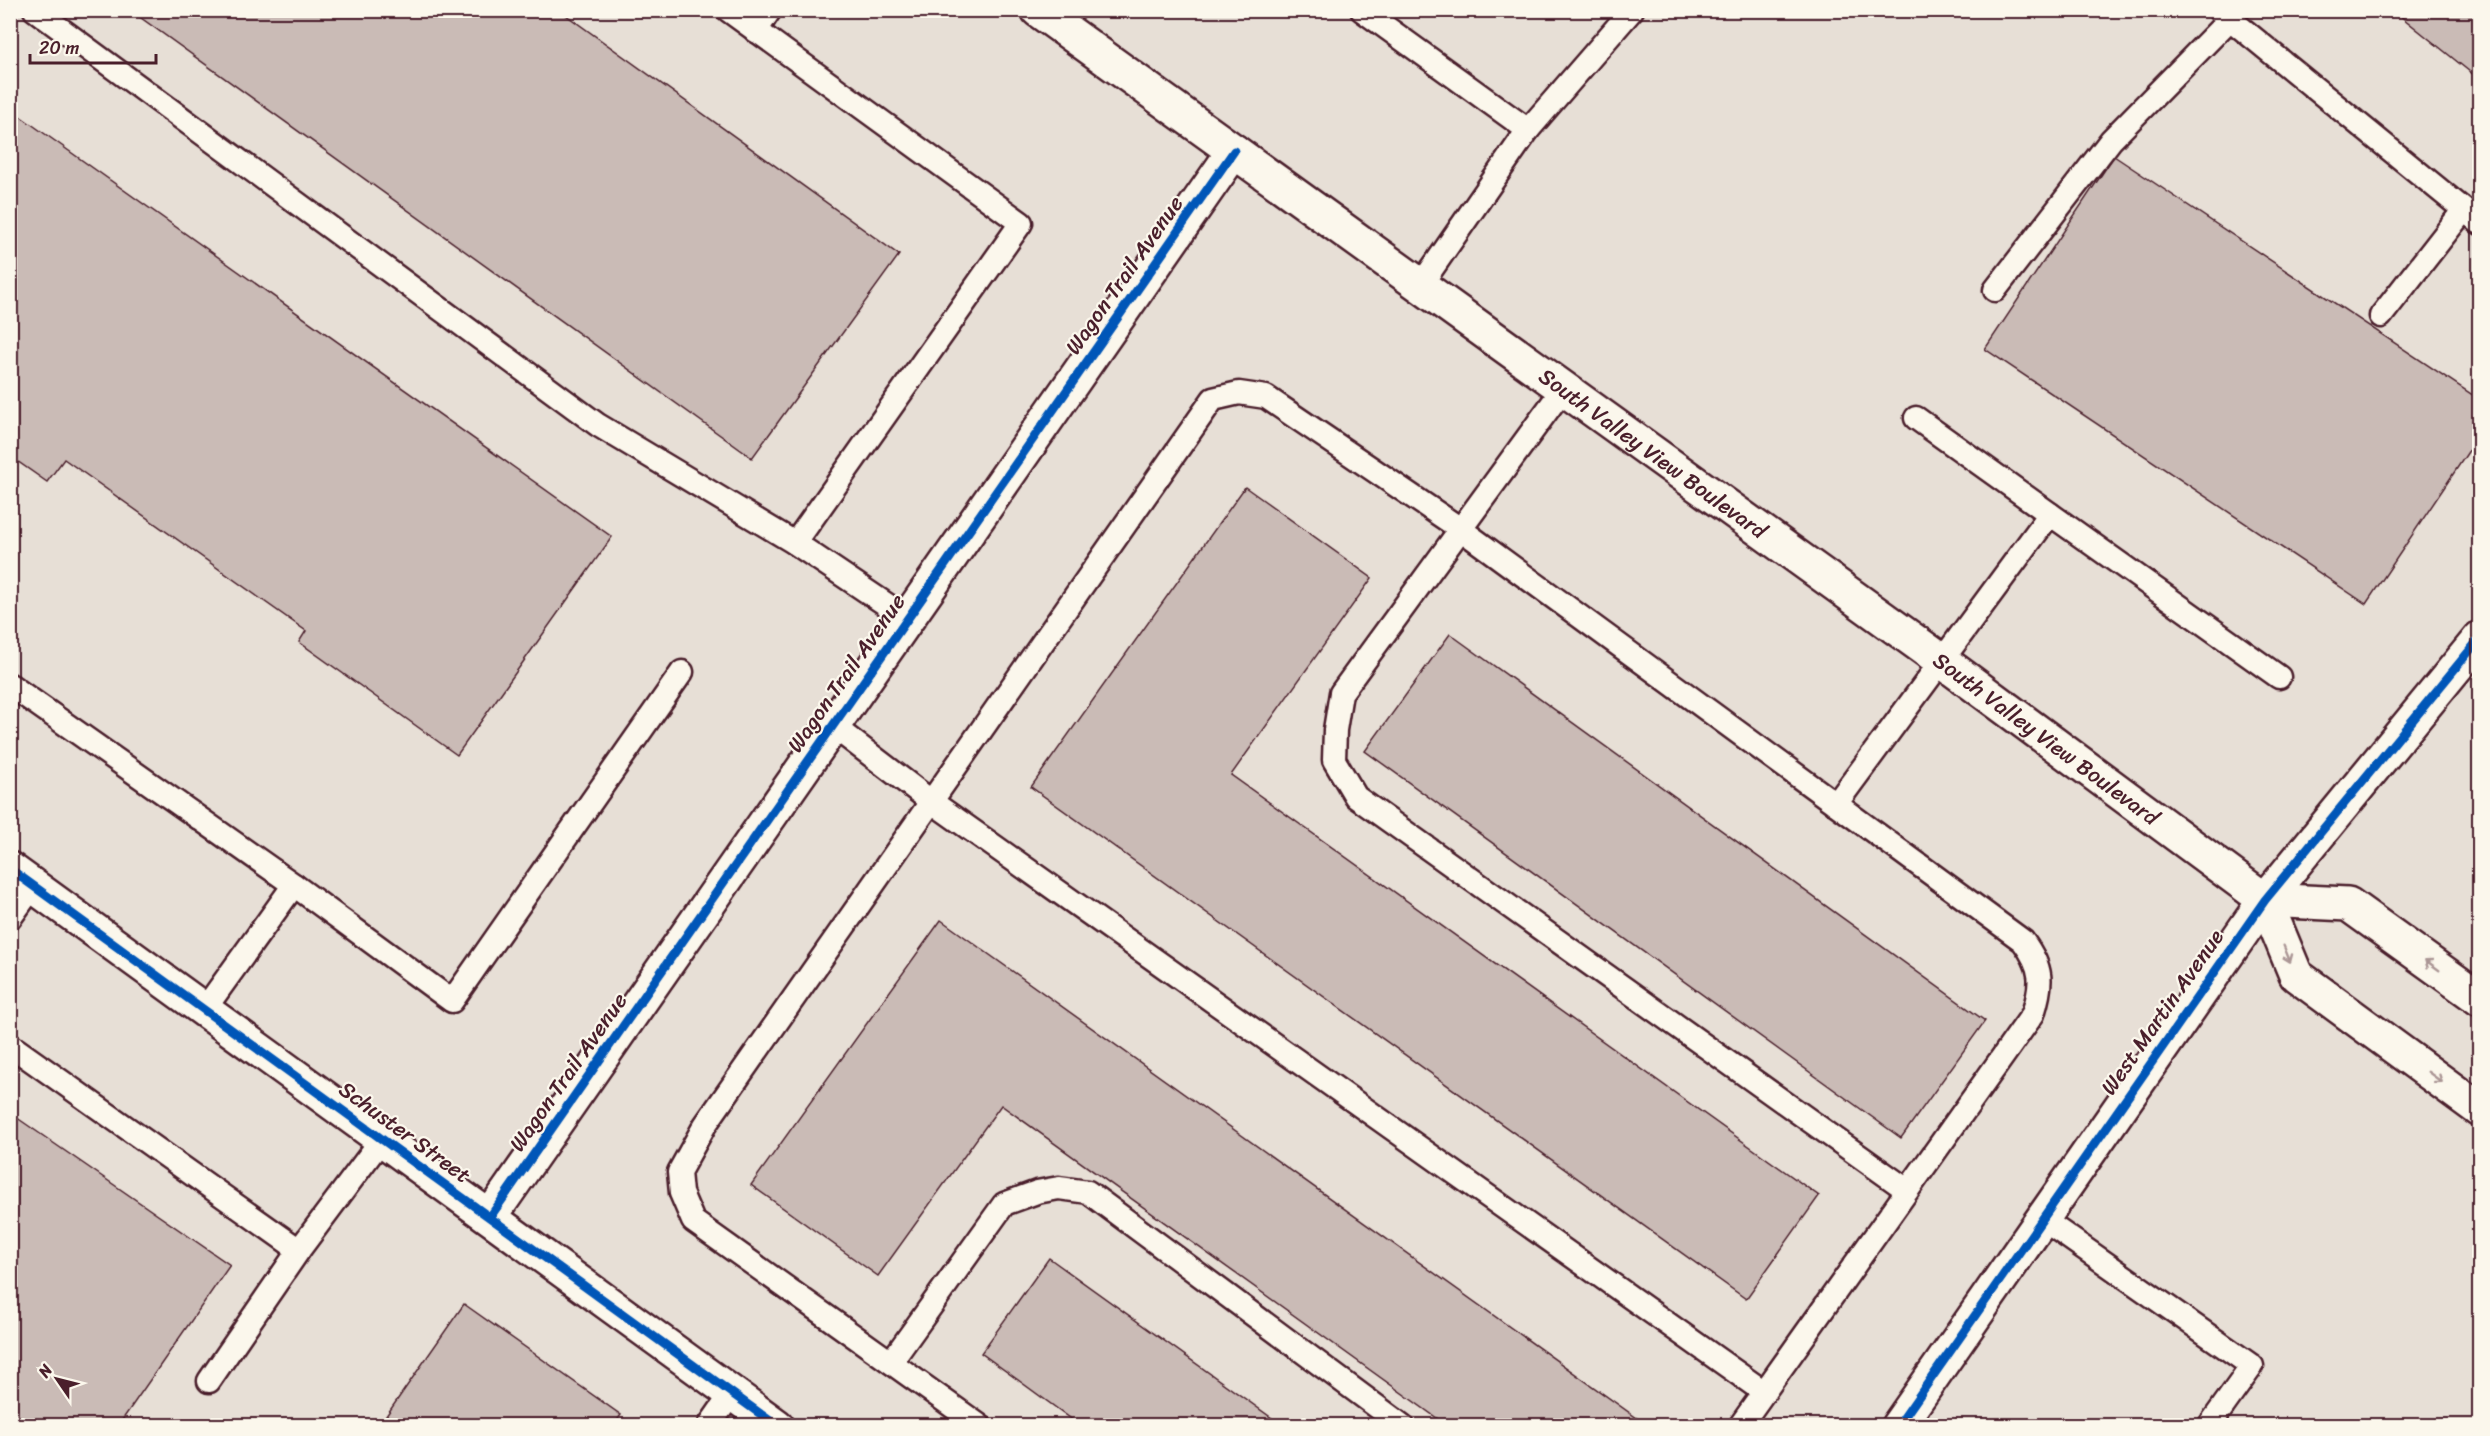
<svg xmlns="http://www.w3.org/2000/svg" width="2490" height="1436" font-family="Sriracha,sans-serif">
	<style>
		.built { fill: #e7dfd6 }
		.building { fill: #cabbb6; stroke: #4a1f2b; stroke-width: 1.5 }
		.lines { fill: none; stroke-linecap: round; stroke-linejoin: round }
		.service-casing { stroke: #4a1f2b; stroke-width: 27 }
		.minor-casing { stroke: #4a1f2b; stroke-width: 38 }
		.secondary-casing { stroke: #4a1f2b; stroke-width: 38 }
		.service { stroke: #fbf7ec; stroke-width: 22 }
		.minor { stroke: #fbf7ec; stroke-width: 33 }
		.secondary { stroke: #fbf7ec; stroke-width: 33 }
		.cycleway-casing { stroke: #fbf7ec; stroke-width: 13 }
		.cycleway { stroke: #0057b8; stroke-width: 9 }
		.oneway { stroke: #ab9695 }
		.labels { text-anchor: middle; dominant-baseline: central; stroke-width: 4.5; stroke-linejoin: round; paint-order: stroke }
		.street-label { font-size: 22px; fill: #4a1f2b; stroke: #fbf7ec }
	</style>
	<rect width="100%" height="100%" fill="#f4eee4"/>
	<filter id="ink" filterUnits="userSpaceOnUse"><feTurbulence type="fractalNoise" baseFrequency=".0167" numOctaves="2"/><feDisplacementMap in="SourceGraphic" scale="12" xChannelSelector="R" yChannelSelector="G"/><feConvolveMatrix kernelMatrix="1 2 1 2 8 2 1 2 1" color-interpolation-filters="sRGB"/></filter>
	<g filter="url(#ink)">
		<!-- built -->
		<rect class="built" x="11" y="11" width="2468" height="1414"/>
		<!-- building -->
		<g class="building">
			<path d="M130 10H559L899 255 752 458Z"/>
			<path d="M2393 10H2480V80Z"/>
			<path d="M10 109 612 537 457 755 299 642 306 631 64 459 47 482 10 456Z"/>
			<path d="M2114 156 2480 400V434L2366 604 1985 349Z"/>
			<path d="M1245 487 1372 578 1231 775 1819 1196 1746 1299 1031 787Z"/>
			<path d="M1450 634 1985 1021 1901 1138 1365 751Z"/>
			<path d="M941 920 1648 1426H1448L1001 1105 878 1276 751 1185Z"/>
			<path d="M10 1113 230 1265 118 1426H10Z"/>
			<path d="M1049 1258 1283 1426H1081L981 1353Z"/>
			<path d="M464 1304 621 1415 613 1426H379Z"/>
		</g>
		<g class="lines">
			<defs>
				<g id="service">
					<path d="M35 10 598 425 795 543 908 619"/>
					<path d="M728 10 1021 223 795 543"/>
					<path d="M1362 10 1528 130"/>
					<path d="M2219 10 2480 223"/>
					<path d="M756 31 770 10"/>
					<path d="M1420 286 1528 130 1632 10"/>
					<path d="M1995 290 2111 140 2230 19"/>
					<path d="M2381 316 2463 211"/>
					<path d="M1563 389 1341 693 1335 730 1334 760 1356 797 1907 1190"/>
					<path d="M2050 514 2279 677"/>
					<path d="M10 685 294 885 452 1001 682 672"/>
					<path d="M833 726 932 802 1764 1392"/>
					<path d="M1836 804 2050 514 1916 418"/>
					<path d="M10 918 33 886"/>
					<path d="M204 1010 294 885"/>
					<path d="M10 1045 299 1250 382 1139"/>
					<path d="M2041 1218 2252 1366 2209 1426"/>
					<path d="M891 1362 1004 1204 1037 1192 1059 1188 1088 1192 1403 1426"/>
					<path d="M209 1381 299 1250"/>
					<path d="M709 1426 732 1393"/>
					<path d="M980 1426 693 1221 681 1193 679 1172 705 1125 1213 399 1239 393 1266 397 1459 528 2023 941C2043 968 2043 983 2033 1014L1740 1426"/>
				</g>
				<g id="minor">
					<path d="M10 869 777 1426"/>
					<path d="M490 1217 1234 151"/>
					<path d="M1898 1426 2265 900 2480 638"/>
				</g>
				<g id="secondary">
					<path id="s1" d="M1038 10 1942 661 2265 900 2296 975 2480 1110"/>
					<path d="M2265 900 2348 904 2480 999"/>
				</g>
			</defs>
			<!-- service casing -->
			<use href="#service" class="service-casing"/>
			<!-- minor casing -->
			<use href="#minor" class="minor-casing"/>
			<!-- secondary casing -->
			<use href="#secondary" class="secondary-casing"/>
			<!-- service -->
			<use href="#service" class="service"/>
			<!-- minor -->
			<use href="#minor" class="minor"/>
			<!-- secondary -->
			<use href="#secondary" class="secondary"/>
			<defs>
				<g id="cycleway">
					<path d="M10 869 777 1426"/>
					<path d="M490 1217 1234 151"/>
					<path d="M1898 1426 2265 900 2480 638"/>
				</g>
			</defs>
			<!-- cycleway casing -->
			<use href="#cycleway" class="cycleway-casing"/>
			<!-- cycleway -->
			<use href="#cycleway" class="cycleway"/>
		</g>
		<!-- one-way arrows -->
		<defs><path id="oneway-shaft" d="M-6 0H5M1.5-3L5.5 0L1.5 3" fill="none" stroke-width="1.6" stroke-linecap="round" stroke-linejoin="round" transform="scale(1.5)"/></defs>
		<g class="oneway">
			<use href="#oneway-shaft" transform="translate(2287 954) rotate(68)"/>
			<use href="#oneway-shaft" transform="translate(2432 965) rotate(-144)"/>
			<use href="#oneway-shaft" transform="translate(2435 1077) rotate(36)"/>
		</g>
	</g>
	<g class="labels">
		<!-- street labels -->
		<g class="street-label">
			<text transform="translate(1124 275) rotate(-55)">Wagon Trail Avenue</text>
			<text stroke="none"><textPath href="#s1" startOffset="758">South Valley View Boulevard</textPath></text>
			<text transform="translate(846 673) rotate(-55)">Wagon Trail Avenue</text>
			<text stroke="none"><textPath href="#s1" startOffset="1244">South Valley View Boulevard</textPath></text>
			<text transform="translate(2162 1012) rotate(-55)">West Martin Avenue</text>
			<text transform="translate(568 1072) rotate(-55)">Wagon Trail Avenue</text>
			<text transform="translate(405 1132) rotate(36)">Schuster Street</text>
		</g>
	</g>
	<!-- margin -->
	<rect width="2490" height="1436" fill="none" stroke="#fbf7ec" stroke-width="36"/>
	<rect x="18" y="18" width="2454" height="1400" fill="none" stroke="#4a1f2b" stroke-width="2" filter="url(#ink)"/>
	<!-- north arrow -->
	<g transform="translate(57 1379) rotate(305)" stroke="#fbf7ec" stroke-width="4.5" paint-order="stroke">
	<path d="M0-4.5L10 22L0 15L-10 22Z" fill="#4a1f2b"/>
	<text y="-9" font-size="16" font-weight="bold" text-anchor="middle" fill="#4a1f2b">N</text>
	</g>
	<!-- scale -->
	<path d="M30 54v9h126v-9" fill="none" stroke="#4a1f2b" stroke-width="3"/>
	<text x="39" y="54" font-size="18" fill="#4a1f2b" stroke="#fbf7ec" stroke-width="4.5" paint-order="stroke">20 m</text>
</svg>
